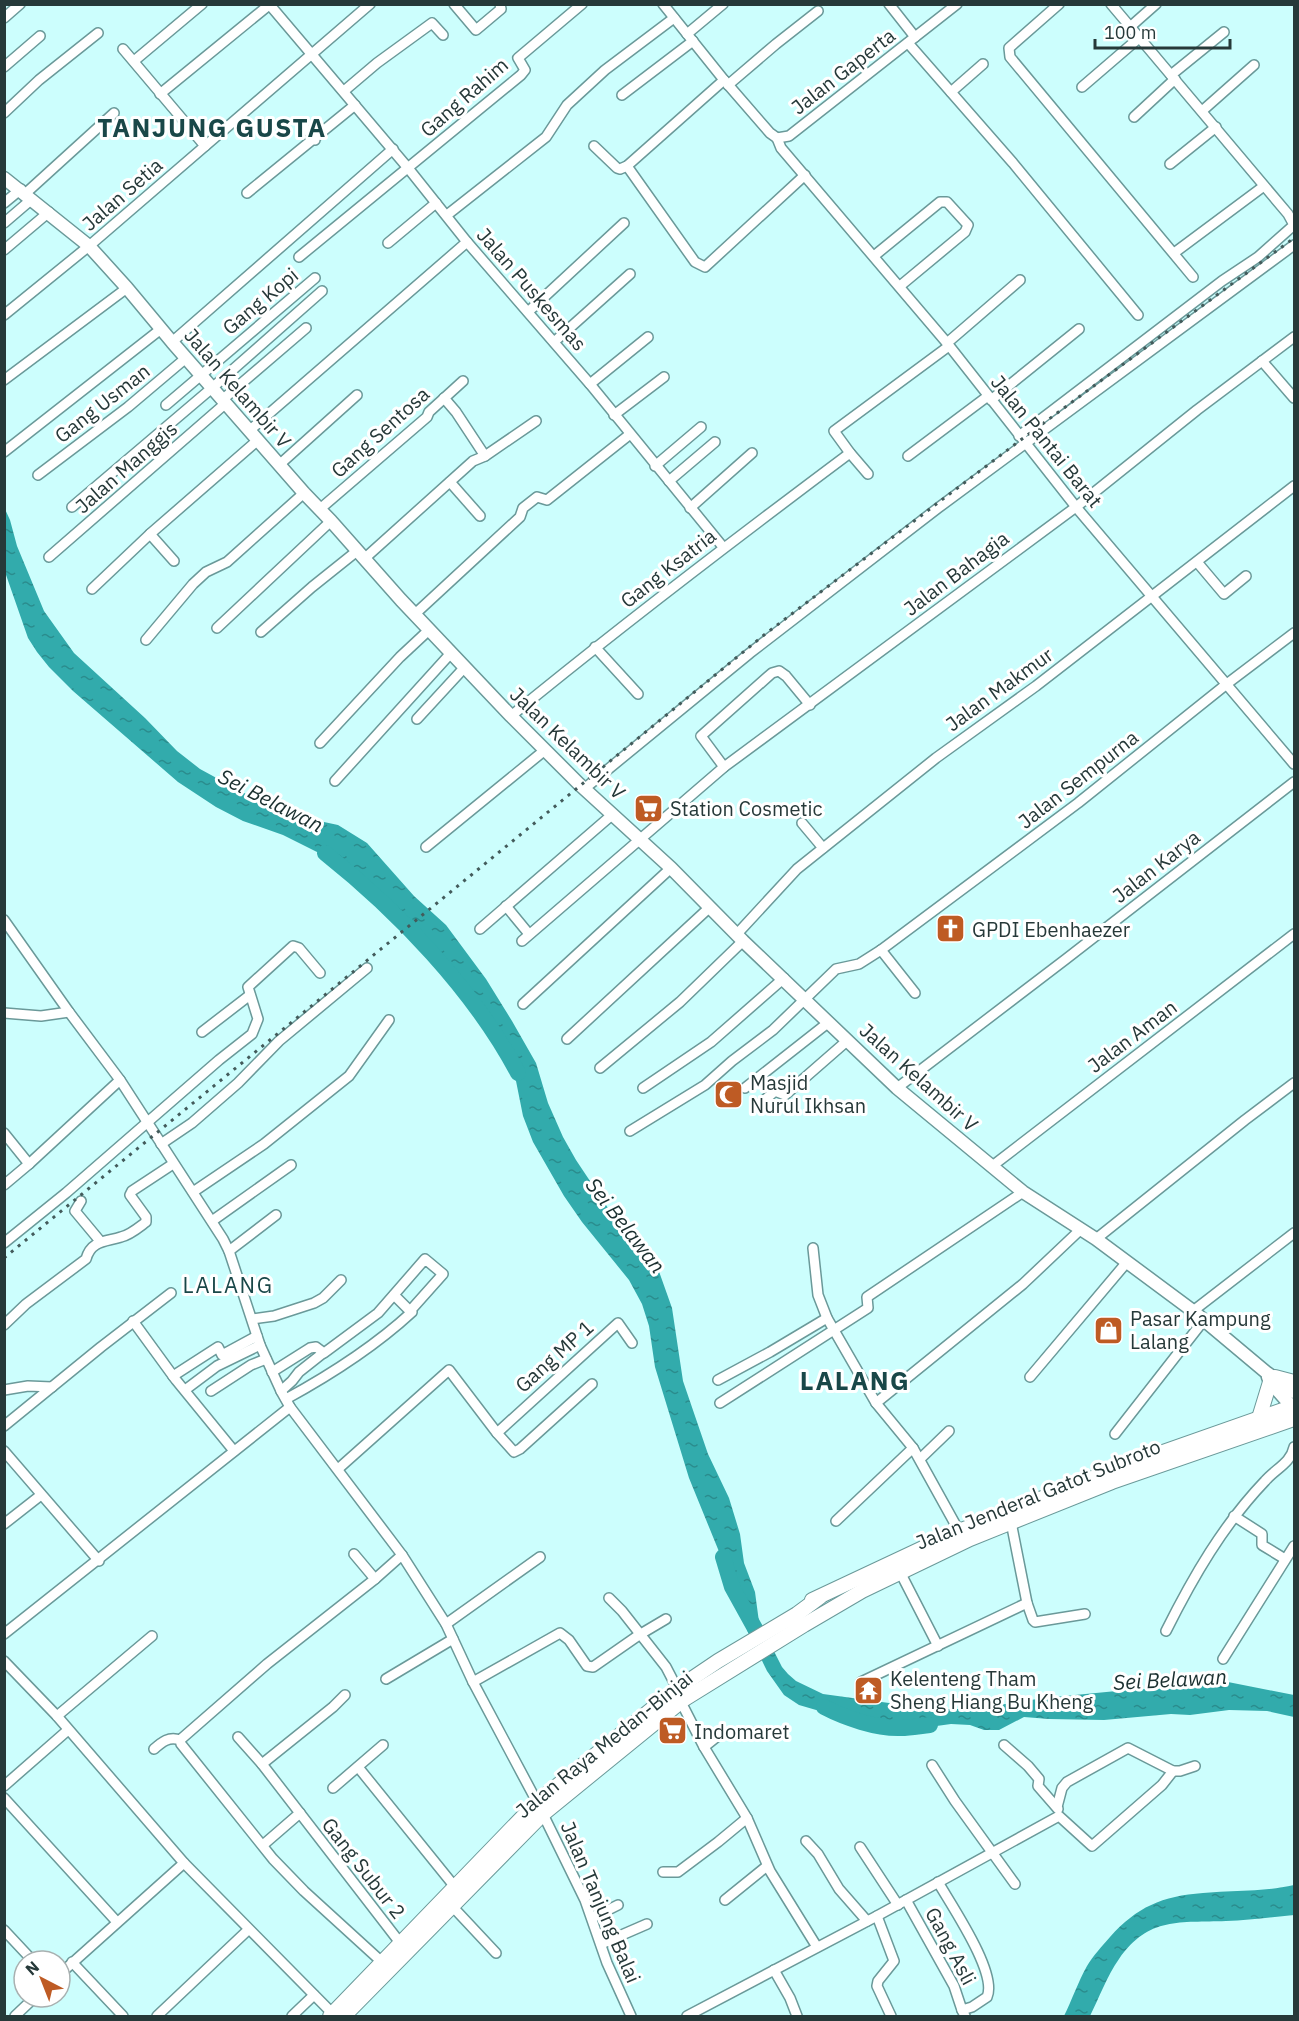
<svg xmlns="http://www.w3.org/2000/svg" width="1299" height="2021" font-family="'IBM Plex Sans',sans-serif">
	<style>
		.water { fill: url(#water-ripples) }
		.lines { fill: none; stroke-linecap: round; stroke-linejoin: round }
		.river { stroke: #32abac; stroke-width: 16 }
		.minor-casing { stroke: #6a9999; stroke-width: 12 }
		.major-casing { stroke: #6a9999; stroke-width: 15 }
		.highway-casing { stroke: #6a9999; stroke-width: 16 }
		.minor { stroke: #fff; stroke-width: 9 }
		.major { stroke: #fff; stroke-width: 12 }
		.highway { stroke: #fff; stroke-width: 14 }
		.rail { stroke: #435b5b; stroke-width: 3; stroke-dasharray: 3 6; stroke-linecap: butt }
		.labels { text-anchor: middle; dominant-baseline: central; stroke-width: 6; stroke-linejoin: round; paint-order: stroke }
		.street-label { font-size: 20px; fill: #263939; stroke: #fff }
		.poi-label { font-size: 20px; fill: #263939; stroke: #fff; text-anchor: start }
		.water-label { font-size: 21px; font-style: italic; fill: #1a2f2f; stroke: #fff }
		.quarter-label { font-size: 22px; letter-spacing: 1.5px; fill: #194748; stroke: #fff }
		.district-label { font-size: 26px; font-weight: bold; letter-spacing: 1.5px; fill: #194748; stroke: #fff }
	</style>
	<defs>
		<pattern id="water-ripples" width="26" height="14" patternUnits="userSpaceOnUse" patternTransform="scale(1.5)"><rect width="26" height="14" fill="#32abac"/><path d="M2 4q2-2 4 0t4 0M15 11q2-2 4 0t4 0" fill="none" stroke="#2a8c8d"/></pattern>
	</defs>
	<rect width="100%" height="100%" fill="#ccfefd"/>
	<!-- water -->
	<g class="water">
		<path d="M4 507 10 520 17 546 44 611 74 653 145 718 177 751 200 769 268 806 296 816 338 825 367 843 414 896 446 925 486 979 512 1021 536 1063 548 1103 563 1137 576 1160 618 1223 647 1250 656 1263 672 1308 683 1381 708 1454 729 1498 740 1534 744 1563 755 1592 759 1622 782 1667 788 1674 796 1681 823 1694 933 1709H973L1044 1698 1127 1690 1189 1687 1228 1682 1294 1695V1717L1267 1711 1229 1710 1190 1715 1171 1714 1104 1720 1049 1719 1024 1717 999 1730H984L970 1725 951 1724 922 1728 823 1712 799 1705 784 1695 767 1671 747 1630V1610L731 1581 689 1478 655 1367 649 1326 642 1304 629 1280 582 1222 564 1196 533 1142 523 1116 514 1071 498 1034 446 968 424 943 379 897 346 870 319 853 283 835 243 821 216 807 178 782 73 691 49 667 37 652 28 638 5 572Z"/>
		<path d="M1294 1885V1915C1272 1917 1249 1920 1226 1921 1180 1923 1149 1916 1119 1959 1107 1976 1099 1998 1090 2016H1064C1072 2000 1078 1982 1087 1966 1093 1956 1102 1946 1110 1937 1137 1907 1162 1896 1203 1893 1233 1890 1264 1892 1294 1885Z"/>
	</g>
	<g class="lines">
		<!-- river -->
		<g class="river">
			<path d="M325 853C398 911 474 990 518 1073"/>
			<path d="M723 1557 732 1587 758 1634"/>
			<path d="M824 1707C845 1718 877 1729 901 1728 911 1728 920 1726 930 1725"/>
		</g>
		<defs>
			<g id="minor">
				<path d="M269 4 408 168 467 242 590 384 723 547"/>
				<path d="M454 4 476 30 501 9 500 4"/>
				<path d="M663 4 724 80 770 133 777 138"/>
				<path d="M889 4 915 37"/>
				<path d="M1059 4 1009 48 1010 57 1193 277"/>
				<path d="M4 18 20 4"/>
				<path d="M1130 27 1156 4"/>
				<path d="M687 34 723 4"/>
				<path d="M908 43 1013 163 1138 315"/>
				<path d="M123 49 205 146"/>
				<path d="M134 61 202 4"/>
				<path d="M4 67 40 36"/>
				<path d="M1171 75 1224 32"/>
				<path d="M728 85 776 44 818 11"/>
				<path d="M1082 87 1139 38"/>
				<path d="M344 91 377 63 432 23 443 35"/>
				<path d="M951 92 983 64"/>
				<path d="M160 94 269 5"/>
				<path d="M622 95 693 41"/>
				<path d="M1202 111 1254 65"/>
				<path d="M4 113 39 80 98 33"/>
				<path d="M1134 117 1175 79"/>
				<path d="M302 124 315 140"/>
				<path d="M777 138 781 148 947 343 1076 507 1294 764"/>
				<path d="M777 138 789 136 957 4"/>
				<path d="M594 146 617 168 620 169 627 166 724 80"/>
				<path d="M1170 164 1216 127"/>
				<path d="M627 166 695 262 705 267 805 175"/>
				<path d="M26 193 114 113"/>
				<path d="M247 193 355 105"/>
				<path d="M4 203 21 189"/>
				<path d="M447 215 546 137 567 105 605 70 674 18"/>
				<path d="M4 223 32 199"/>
				<path d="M388 243 436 203"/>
				<path d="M4 250 49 212"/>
				<path d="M1174 253 1264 186"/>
				<path d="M874 256 940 202H947L968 225 965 232 900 286"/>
				<path d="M299 257 521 75 525 70 518 58 582 4"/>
				<path d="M528 312 624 223"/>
				<path d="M4 315 89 246 370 4"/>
				<path d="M172 342 393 149"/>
				<path d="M554 342 630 274"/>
				<path d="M947 343 1020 280"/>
				<path d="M1262 361 1294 398"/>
				<path d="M4 380 127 288"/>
				<path d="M590 384 648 337"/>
				<path d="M444 398 456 412 485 456"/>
				<path d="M222 400 306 328"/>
				<path d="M991 400 1079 329"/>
				<path d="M166 405 315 278"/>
				<path d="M614 415 664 377"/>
				<path d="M249 431 467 242"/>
				<path d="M1019 436 1222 281 1258 257 1294 225 1288 214 1111 4"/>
				<path d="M4 452 161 329"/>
				<path d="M908 456 988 396"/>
				<path d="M279 465 357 395"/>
				<path d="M655 466 701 427"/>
				<path d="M868 474 850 453 834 431 949 346"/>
				<path d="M38 475 128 407 186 358"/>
				<path d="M669 481 715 442"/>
				<path d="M450 482 480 516"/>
				<path d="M72 507 212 388 322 291"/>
				<path d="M690 508 752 453"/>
				<path d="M320 509 427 417 429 412 463 381"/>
				<path d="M49 557 226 403"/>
				<path d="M364 559 473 461 485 456 536 421"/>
				<path d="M174 561 150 534 258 440"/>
				<path d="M1197 562 1224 594 1246 576"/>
				<path d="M92 589 150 534"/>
				<path d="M415 614 520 517 523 508 537 497 547 500 629 435"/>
				<path d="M217 628 331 521"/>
				<path d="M261 632 312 587 357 551"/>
				<path d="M146 640 193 584 206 572 227 562 304 493"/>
				<path d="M595 647 638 694"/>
				<path d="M511 716C622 625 735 539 850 453"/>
				<path d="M417 719 464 668"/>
				<path d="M320 743 400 657 430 629"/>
				<path d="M724 767 701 736 772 673 779 671 786 676 810 705"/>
				<path d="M335 781 451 653"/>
				<path d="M584 789 750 653 938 508 1294 245"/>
				<path d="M802 823 823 848"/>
				<path d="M426 847 545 750"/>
				<path d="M506 906 529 934"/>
				<path d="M4 920 69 1012 120 1080 223 1239 229 1251 260 1345 281 1391 290 1407 402 1555 446 1624 473 1682 537 1802 585 1900 607 1963 631 2016"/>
				<path d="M480 929 613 814"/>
				<path d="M737 934 797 869 936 758 1036 686 1294 486"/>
				<path d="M522 941 724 767 1076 507 1197 410 1294 337"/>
				<path d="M881 950 915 993"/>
				<path d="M523 1004 671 868"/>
				<path d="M4 1013 41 1016 69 1012"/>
				<path d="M202 1032 250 995"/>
				<path d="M567 1039 710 907"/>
				<path d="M600 1068 680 1002 743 941"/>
				<path d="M643 1088 711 1042 784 978"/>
				<path d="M745 1088 829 1022"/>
				<path d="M897 1088 1066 959 1294 782"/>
				<path d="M761 1103 775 1091 785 1095 848 1040"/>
				<path d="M630 1131 705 1085 732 1061 773 1030 836 969 859 964 881 950 1078 803 1228 683 1294 633"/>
				<path d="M4 1133 29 1164 120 1080"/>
				<path d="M161 1144 192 1123 238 1083 279 1041 367 968"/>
				<path d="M991 1167 1294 934"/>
				<path d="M4 1185 29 1164"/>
				<path d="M193 1192 264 1144 349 1076 389 1020"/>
				<path d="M81 1201 75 1211 100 1241"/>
				<path d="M212 1221 291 1165"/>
				<path d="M1096 1239 1245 1120 1294 1083"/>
				<path d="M4 1243 66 1193 219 1060 252 1034 258 1019 248 987 293 946 299 948 320 973"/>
				<path d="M813 1248 818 1295 827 1318 876 1403 913 1448 959 1531"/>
				<path d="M229 1251 276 1215"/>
				<path d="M394 1295 410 1311"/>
				<path d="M1193 1311 1294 1233"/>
				<path d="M252 1319 274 1316 314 1303 323 1298 341 1280"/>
				<path d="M133 1321 176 1380 234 1451"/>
				<path d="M4 1325 26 1304 86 1259C91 1240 106 1242 121 1237 130 1235 138 1228 146 1222V1217L130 1195 132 1191 173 1164"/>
				<path d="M272 1372 310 1348 316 1347 324 1353 378 1313 425 1259 443 1274 410 1311 412 1312C374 1347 330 1375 286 1399"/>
				<path d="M173 1376 218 1347 222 1355 257 1336"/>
				<path d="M1030 1377 1127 1262"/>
				<path d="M718 1380 770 1352 827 1318"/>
				<path d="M4 1390 28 1386 52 1387"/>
				<path d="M185 1390 217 1366 260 1345"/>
				<path d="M211 1391 251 1365 266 1359"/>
				<path d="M281 1391 292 1381 299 1372 323 1353"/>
				<path d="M720 1403 868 1308 867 1297 1023 1192"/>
				<path d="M876 1403 1023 1284 1080 1230"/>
				<path d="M4 1426 101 1347 171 1293"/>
				<path d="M497 1433 618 1323 632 1343"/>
				<path d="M1115 1434 1204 1320"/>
				<path d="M4 1451 99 1561"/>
				<path d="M920 1459 949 1431"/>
				<path d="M338 1469 449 1370 497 1433 514 1452 520 1449 592 1384"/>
				<path d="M1234 1516 1262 1534V1545L1285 1559"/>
				<path d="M836 1521 913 1448"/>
				<path d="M1011 1522 1027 1603 1033 1620 1035 1622 1085 1614"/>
				<path d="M4 1524 41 1495"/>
				<path d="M354 1554 375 1579"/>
				<path d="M900 1572 938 1646"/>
				<path d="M609 1598 622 1611 666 1667 679 1692"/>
				<path d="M446 1624 540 1557"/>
				<path d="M1166 1631C1193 1577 1223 1525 1265 1481 1275 1469 1291 1463 1294 1447"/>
				<path d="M4 1634 290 1407"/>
				<path d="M1223 1659 1294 1546"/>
				<path d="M4 1661 57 1716 184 1863 335 2016"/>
				<path d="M386 1679 453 1639"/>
				<path d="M473 1682 560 1633 569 1640 587 1666 593 1667 639 1635 666 1619"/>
				<path d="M861 1682 1027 1603"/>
				<path d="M345 1695 333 1707 262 1764 401 1944"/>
				<path d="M681 1702 704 1747 747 1818"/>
				<path d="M57 1716 152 1636"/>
				<path d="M238 1737 262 1764"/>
				<path d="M180 1740 267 1664 375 1579 402 1555"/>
				<path d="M1004 1745 1028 1766 1039 1779 1038 1786 1058 1809"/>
				<path d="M704 1747 719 1735"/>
				<path d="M154 1749C162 1742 169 1736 180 1740L181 1744 273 1859 304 1891 383 1963"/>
				<path d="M932 1765 955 1801 1015 1884"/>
				<path d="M358 1767 455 1887"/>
				<path d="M4 1786 68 1730"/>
				<path d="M333 1788 383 1745"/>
				<path d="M4 1798 117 1922"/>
				<path d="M1057 1807 1062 1788 1067 1782 1128 1748 1173 1771H1180L1195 1766"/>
				<path d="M806 1841 818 1854 839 1889 867 1921"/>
				<path d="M263 1845 300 1813"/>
				<path d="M860 1847 898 1905"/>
				<path d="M663 1872H678L718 1842 747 1818 770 1871 817 1947"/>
				<path d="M938 1882C951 1905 998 1973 987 1997L972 2007 962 2010 965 2016"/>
				<path d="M725 1900 767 1866"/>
				<path d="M906 1900 954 1986 962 2010"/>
				<path d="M452 1906 496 1953"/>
				<path d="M877 1916 894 1961 878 1981 877 1986 891 2016"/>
				<path d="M592 1918 618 1905"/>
				<path d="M4 1930 33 1961"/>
				<path d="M601 1944 647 1924"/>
				<path d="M72 1962 123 2016"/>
				<path d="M774 1970 790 1998 797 2016"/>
				<path d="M60 1974 184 1863"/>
				<path d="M15 2016 35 1997"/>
				<path d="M157 2016 248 1930"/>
				<path d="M292 2016 314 1995"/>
				<path d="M687 2016 877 1916 1059 1816 1092 1846 1162 1785 1173 1771"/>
			</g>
			<g id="major">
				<path d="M4 178 89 246 127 288 172 342 304 493 331 521 401 600 511 716 579 784 671 868 743 941 897 1088 1023 1192 1096 1239 1193 1311 1267 1373 1294 1392"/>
				<path d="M1268 1377 1270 1382 1294 1409"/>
			</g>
			<g id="highway">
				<path d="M1275 1377 1294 1382"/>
				<path d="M1259 1418 1270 1382"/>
				<path d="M812 1600 959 1531 1123 1466 1294 1406"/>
				<path d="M330 2016 537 1802 678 1688 718 1661 797 1614 820 1597"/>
				<path d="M344 2016 543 1814 683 1700 804 1625 862 1591 970 1539 1112 1482 1294 1419"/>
			</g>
		</defs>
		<!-- minor casing -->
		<use href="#minor" class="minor-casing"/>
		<!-- major casing -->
		<use href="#major" class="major-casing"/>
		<!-- highway casing -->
		<use href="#highway" class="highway-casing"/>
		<!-- minor -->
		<use href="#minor" class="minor"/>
		<!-- major -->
		<use href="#major" class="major"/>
		<!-- highway -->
		<use href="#highway" class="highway"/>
		<!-- rail -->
		<path class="rail" d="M4 1258 764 635 1022 439 1294 238"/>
	</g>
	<!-- icons -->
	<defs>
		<symbol id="supermarket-square" viewBox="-11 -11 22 22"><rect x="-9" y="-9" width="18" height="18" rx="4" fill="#be5b24" stroke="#fff"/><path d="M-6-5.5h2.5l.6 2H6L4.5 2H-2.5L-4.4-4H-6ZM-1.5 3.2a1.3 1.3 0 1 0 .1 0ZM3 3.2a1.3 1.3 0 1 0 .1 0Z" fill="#fff"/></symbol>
		<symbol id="church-square" viewBox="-11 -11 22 22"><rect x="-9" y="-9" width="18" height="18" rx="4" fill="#be5b24" stroke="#fff"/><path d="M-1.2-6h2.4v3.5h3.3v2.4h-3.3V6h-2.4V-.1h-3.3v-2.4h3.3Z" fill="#fff"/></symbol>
		<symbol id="mosque-square" viewBox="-11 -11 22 22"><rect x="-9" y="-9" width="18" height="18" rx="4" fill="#be5b24" stroke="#fff"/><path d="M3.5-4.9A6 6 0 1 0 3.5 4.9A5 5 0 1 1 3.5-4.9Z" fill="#fff"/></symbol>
		<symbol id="shop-square" viewBox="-11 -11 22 22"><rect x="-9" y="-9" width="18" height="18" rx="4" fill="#be5b24" stroke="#fff"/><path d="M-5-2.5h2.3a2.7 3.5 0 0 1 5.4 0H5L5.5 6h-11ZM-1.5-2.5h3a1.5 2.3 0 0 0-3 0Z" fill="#fff"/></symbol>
		<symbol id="temple-square" viewBox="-11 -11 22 22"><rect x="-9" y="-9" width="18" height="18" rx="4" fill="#be5b24" stroke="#fff"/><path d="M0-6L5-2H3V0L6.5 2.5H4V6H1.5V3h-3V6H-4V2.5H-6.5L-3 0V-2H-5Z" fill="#fff"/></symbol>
	</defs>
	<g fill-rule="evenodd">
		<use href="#supermarket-square" x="632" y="792" width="33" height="33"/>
		<use href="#church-square" x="934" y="912" width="33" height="33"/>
		<use href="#mosque-square" x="712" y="1078" width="33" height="33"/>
		<use href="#shop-square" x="1092" y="1314" width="33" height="33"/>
		<use href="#temple-square" x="852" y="1674" width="33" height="33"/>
		<use href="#supermarket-square" x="656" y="1714" width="33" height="33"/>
	</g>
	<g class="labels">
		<!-- street labels -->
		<g class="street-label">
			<text transform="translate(843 71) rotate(-38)">Jalan Gaperta</text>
			<text transform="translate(464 97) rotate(-41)">Gang Rahim</text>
			<text transform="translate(122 194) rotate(-41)">Jalan Setia</text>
			<text transform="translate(532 289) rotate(49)">Jalan Puskesmas</text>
			<text transform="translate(260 301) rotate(-40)">Gang Kopi</text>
			<text transform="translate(238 388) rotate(49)">Jalan Kelambir V</text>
			<text transform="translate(102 403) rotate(-38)">Gang Usman</text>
			<text transform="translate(380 432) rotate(-42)">Gang Sentosa</text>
			<text transform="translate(1047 441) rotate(51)">Jalan Pantai Barat</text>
			<text transform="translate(126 467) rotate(-41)">Jalan Manggis</text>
			<text transform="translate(668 568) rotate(-38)">Gang Ksatria</text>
			<text transform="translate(956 573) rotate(-37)">Jalan Bahagia</text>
			<text transform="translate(999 689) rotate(-36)">Jalan Makmur</text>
			<text transform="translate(568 743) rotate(44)">Jalan Kelambir V</text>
			<text transform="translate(1078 779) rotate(-38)">Jalan Sempurna</text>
			<text transform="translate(1156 866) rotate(-38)">Jalan Karya</text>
			<text transform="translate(1132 1036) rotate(-37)">Jalan Aman</text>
			<text transform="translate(919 1077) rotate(42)">Jalan Kelambir V</text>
			<text transform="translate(554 1356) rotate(-42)">Gang MP 1</text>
			<text transform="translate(1038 1494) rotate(-22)">Jalan Jenderal Gatot Subroto</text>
			<text transform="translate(604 1744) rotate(-39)">Jalan Raya Medan-Binjai</text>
			<text transform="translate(364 1868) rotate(52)">Gang Subur 2</text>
			<text transform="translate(601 1902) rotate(67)">Jalan Tanjung Balai</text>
			<text transform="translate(951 1946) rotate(62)">Gang Asli</text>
		</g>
		<!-- poi labels -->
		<g class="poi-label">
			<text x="670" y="808">Station Cosmetic</text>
			<text x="972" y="929">GPDI Ebenhaezer</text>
			<text x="750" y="1082">Masjid<tspan x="750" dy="23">Nurul Ikhsan</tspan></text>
			<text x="1130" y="1318">Pasar Kampung<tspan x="1130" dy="23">Lalang</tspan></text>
			<text x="890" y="1678">Kelenteng Tham<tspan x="890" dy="23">Sheng Hiang Bu Kheng</tspan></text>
			<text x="694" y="1731">Indomaret</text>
		</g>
		<!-- water labels -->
		<g class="water-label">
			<text transform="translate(271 800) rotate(27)">Sei Belawan</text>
			<text transform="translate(626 1225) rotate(52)">Sei Belawan</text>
			<text transform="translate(1170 1679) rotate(-3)">Sei Belawan</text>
		</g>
		<!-- quarter labels -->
		<g class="quarter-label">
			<text x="228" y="1284">LALANG</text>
		</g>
		<!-- district labels -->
		<g class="district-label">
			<text x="212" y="127">TANJUNG GUSTA</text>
			<text x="855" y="1380">LALANG</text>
		</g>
	</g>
	<!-- border -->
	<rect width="1299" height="2021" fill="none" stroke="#263939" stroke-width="12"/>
	<!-- north arrow -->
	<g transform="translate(42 1979) rotate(318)"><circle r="28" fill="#ffffff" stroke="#a8b0b0" stroke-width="1.5"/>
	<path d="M0-4.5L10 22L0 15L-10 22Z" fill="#be5b24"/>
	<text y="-9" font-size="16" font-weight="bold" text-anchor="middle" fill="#263939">N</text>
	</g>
	<!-- scale -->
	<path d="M1095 39v9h135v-9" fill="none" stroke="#263939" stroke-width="3"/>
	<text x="1104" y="39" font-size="18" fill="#263939" stroke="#ffffff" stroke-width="4.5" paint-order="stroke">100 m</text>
</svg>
